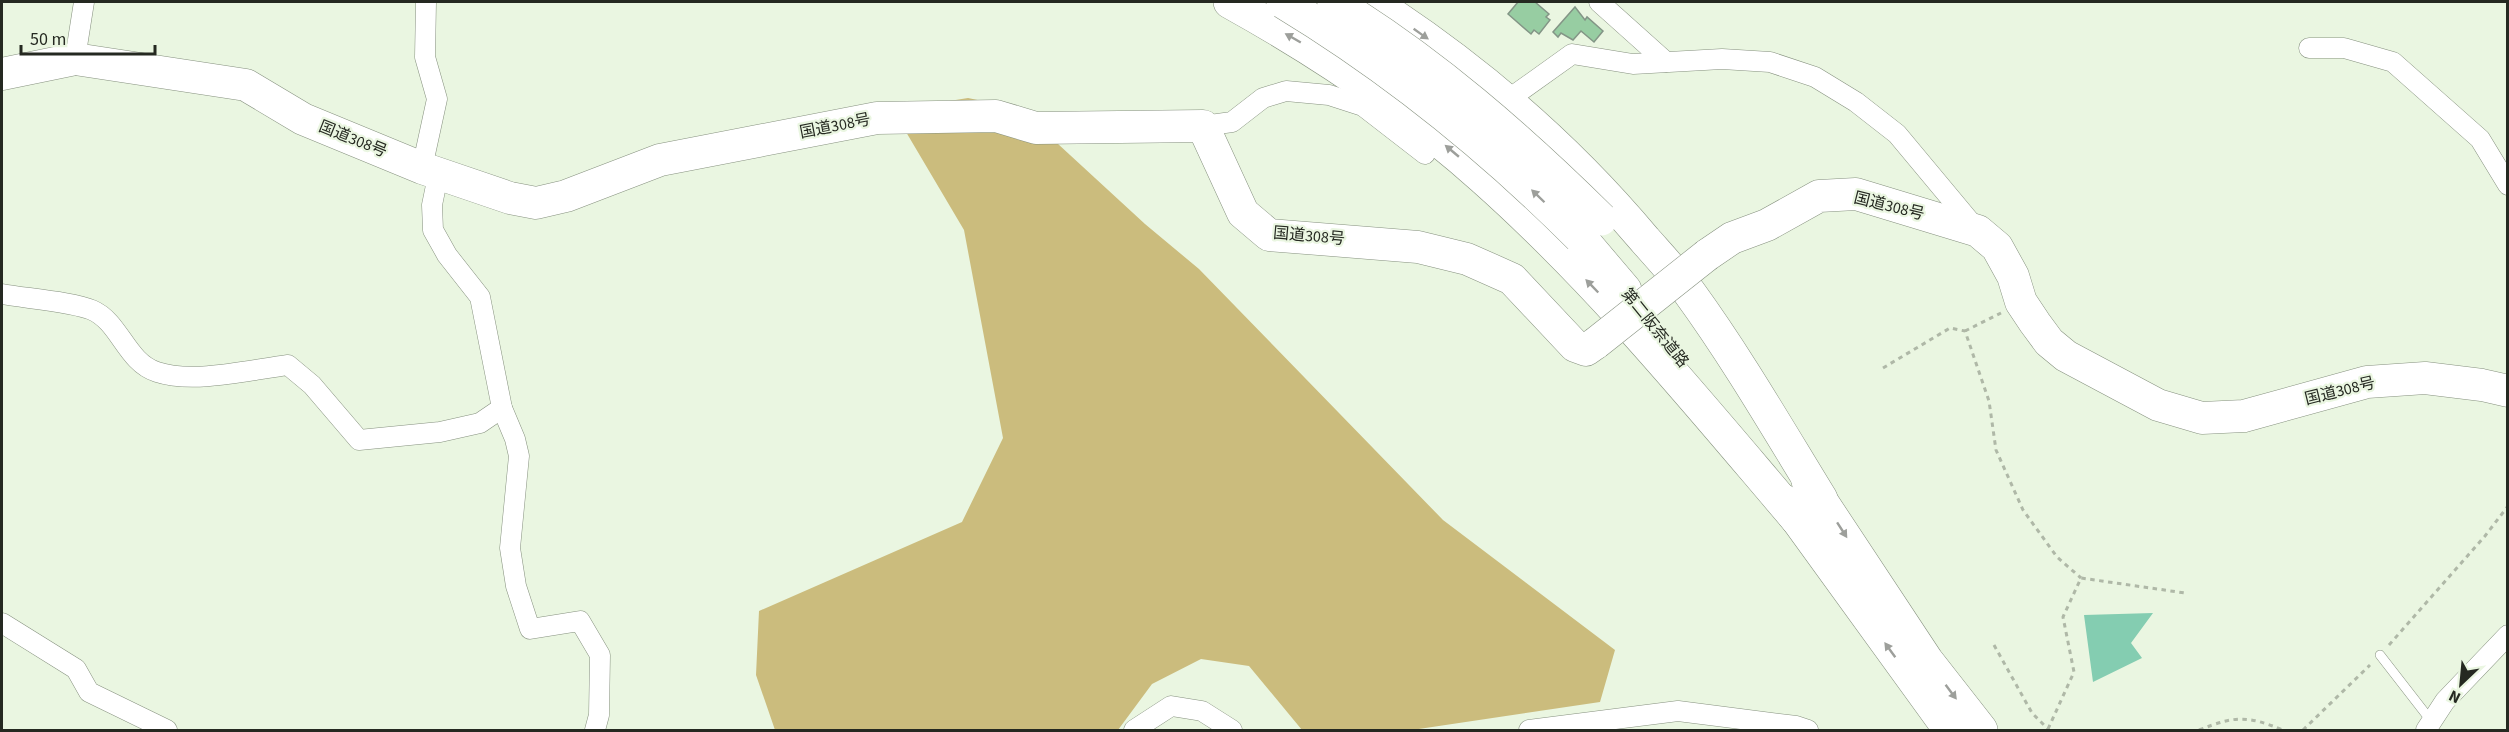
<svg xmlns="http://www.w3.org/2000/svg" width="2509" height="732" font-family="'Source Sans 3','Noto Sans JP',sans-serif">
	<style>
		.forest { fill: #cbbc7d }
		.water { fill: #84cdb1 }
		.building { fill: #97cda2; stroke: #839586; stroke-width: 1.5 }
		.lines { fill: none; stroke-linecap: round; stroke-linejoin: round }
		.service-casing { stroke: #86917f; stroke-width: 10 }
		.minor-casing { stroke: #86917f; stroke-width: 21 }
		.trunk-casing { stroke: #86917f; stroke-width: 33 }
		.motorway-casing { stroke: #86917f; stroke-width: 34 }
		.path { stroke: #afb8a7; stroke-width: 3; stroke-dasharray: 4.5 4.5; stroke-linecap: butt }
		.service { stroke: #fff; stroke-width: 9 }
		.minor { stroke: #fff; stroke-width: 20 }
		.trunk { stroke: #fff; stroke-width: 32 }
		.motorway { stroke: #fff; stroke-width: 33 }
		.trunk-bridge-casing { stroke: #86917f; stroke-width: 33; stroke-linecap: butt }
		.motorway-bridge-casing { stroke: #86917f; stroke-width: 34; stroke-linecap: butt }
		.trunk-bridge { stroke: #fff; stroke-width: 32 }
		.motorway-bridge { stroke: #fff; stroke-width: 33 }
		.oneway { fill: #9d9f9b }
		.labels { text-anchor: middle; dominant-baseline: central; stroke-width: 4.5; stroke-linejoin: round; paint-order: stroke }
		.street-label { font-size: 16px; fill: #252921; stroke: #eaf6e1 }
	</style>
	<rect width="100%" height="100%" fill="#eaf6e1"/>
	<!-- forest -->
	<path class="forest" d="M968 98 1020 109 1145 224 1199 269 1443 520 1615 650 1600 702 1412 730H1302L1249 666 1201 659 1152 684 1118 730H775L756 675 759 611 962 522 1003 438 964 230 893 110Z"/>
	<!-- water -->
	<path class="water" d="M2153 613 2131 643 2142 658 2093 682 2084 615Z"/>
	<!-- building -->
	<g class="building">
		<path d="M1518 2H1535L1549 14 1546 17 1550 20 1539 34 1534 30 1531 34 1508 14Z"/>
		<path d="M1575 7 1585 20 1587 17 1603 31 1594 42 1581 31 1573 40 1561 33 1558 37 1553 32Z"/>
	</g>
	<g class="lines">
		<defs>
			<path id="service" d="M2380 655 2432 722"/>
			<g id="minor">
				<path d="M1599 2 1666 62"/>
				<path d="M2309 48H2344L2393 62 2480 139 2508 185"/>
				<path d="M75 59 84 2"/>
				<path d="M1516 94 1572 54 1633 64 1722 59 1770 62 1815 77 1856 102 1897 134 1977 230"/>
				<path d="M1203 126 1232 122 1263 98 1286 91 1329 95 1363 106 1425 154"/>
				<path d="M422 168 437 99 425 57 426 2"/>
				<path d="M439 171 432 205 433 230 447 255 480 297 502 408 515 439 519 456 510 548 516 586 530 629 580 621 600 655 599 715 595 730"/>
				<path d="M2 294C23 298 74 302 92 310 120 322 126 362 157 372 193 384 250 370 288 365L312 385 359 440 440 432 480 423 502 408"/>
				<path d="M2 623 76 669 89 692 167 730"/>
				<path d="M1134 730 1171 706 1202 711 1232 730"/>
				<path d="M1529 730 1678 711 1796 726 1808 730"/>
				<path d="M2426 730 2445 701 2508 635"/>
			</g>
			<g id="trunk">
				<path d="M2 74 75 59 246 85 303 119 422 168 510 198 536 203 566 196 660 160 877 118 996 116 1036 128 1203 126 1243 213 1269 235 1418 247 1467 259 1512 279 1575 346 1586 350 1596 343"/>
				<path d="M1707 255 1732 238 1767 225 1819 196 1856 194 1978 231 1997 247 2013 276 2021 302 2035 323 2049 342 2066 356 2158 405 2202 418 2244 416 2367 382 2425 378 2482 385 2508 391"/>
			</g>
			<g id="motorway">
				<path d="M1230 2C1320 52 1406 109 1483 178 1599 281 1697 402 1797 519"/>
				<path d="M1373 2C1475 68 1567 147 1645 240 1660 257 1676 274 1689 292 1737 358 1778 429 1821 499"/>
				<path d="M1580 237 1625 290"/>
				<path d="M1808 481 1927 661 1981 730"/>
				<path d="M1784 501 1950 730"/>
			</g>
		</defs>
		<!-- service casing -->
		<use href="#service" class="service-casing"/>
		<!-- minor casing -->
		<use href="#minor" class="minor-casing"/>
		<!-- trunk casing -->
		<use href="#trunk" class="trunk-casing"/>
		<!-- motorway casing -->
		<use href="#motorway" class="motorway-casing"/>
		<!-- path -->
		<g class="path">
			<path d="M1965 331 2001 313"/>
			<path d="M1883 368 1950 328 1965 331 1989 401 1996 450 2023 510 2057 557 2081 578"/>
			<path d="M1994 645 2032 713 2049 730"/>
			<path d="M2389 645 2485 536 2508 506"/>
			<path d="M2048 729 2074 672 2063 617 2081 578 2185 593"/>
			<path d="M2199 730C2235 716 2246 715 2283 730"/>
			<path d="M2303 730 2370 665"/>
		</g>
		<!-- service -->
		<use href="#service" class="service"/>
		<!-- minor -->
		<use href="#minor" class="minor"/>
		<!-- trunk -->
		<use href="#trunk" class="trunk"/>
		<!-- motorway -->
		<use href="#motorway" class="motorway"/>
		<defs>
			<path id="trunk-bridge" d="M1596 343 1707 255"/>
			<g id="motorway-bridge">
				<path d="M1283 2C1392 68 1489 146 1580 237"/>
				<path d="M1334 2C1432 62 1519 138 1601 219"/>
			</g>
		</defs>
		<!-- trunk-bridge casing -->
		<use href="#trunk-bridge" class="trunk-bridge-casing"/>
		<!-- motorway-bridge casing -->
		<use href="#motorway-bridge" class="motorway-bridge-casing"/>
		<!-- trunk-bridge -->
		<use href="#trunk-bridge" class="trunk-bridge"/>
		<!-- motorway-bridge -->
		<use href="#motorway-bridge" class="motorway-bridge"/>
	</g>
	<!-- one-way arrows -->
	<defs><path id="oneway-solid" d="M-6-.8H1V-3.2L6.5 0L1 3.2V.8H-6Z" transform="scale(1.5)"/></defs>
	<g class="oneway">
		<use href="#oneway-solid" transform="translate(1421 34) rotate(35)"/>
		<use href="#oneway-solid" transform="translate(1293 38) rotate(-150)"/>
		<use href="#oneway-solid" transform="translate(1452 151) rotate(-140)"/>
		<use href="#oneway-solid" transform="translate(1538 196) rotate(-136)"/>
		<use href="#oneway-solid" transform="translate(1592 286) rotate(-134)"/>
		<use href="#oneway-solid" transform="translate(1842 530) rotate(57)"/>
		<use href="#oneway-solid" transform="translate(1890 650) rotate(-126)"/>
		<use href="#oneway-solid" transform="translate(1951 692) rotate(53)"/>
	</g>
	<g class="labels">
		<!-- street labels -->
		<g class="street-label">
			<text transform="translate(835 126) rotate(-11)">国道308号</text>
			<text transform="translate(353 139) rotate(22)">国道308号</text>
			<text transform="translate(1889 206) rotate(14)">国道308号</text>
			<text transform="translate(1309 236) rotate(5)">国道308号</text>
			<text transform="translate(1655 328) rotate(51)">第二阪奈道路</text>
			<text transform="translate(2340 391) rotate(-14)">国道308号</text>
		</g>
	</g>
	<!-- border -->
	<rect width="2509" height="732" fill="none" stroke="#252921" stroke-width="6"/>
	<!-- north arrow -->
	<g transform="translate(2461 684) rotate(206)" stroke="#eaf6e1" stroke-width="4.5" paint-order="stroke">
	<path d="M0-4.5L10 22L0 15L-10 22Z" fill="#252921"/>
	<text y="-9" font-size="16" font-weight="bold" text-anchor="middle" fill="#252921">N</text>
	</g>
	<!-- scale -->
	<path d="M21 45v9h134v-9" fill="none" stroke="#252921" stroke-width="3"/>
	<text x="30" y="45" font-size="18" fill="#252921" stroke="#eaf6e1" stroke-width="4.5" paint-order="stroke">50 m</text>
</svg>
